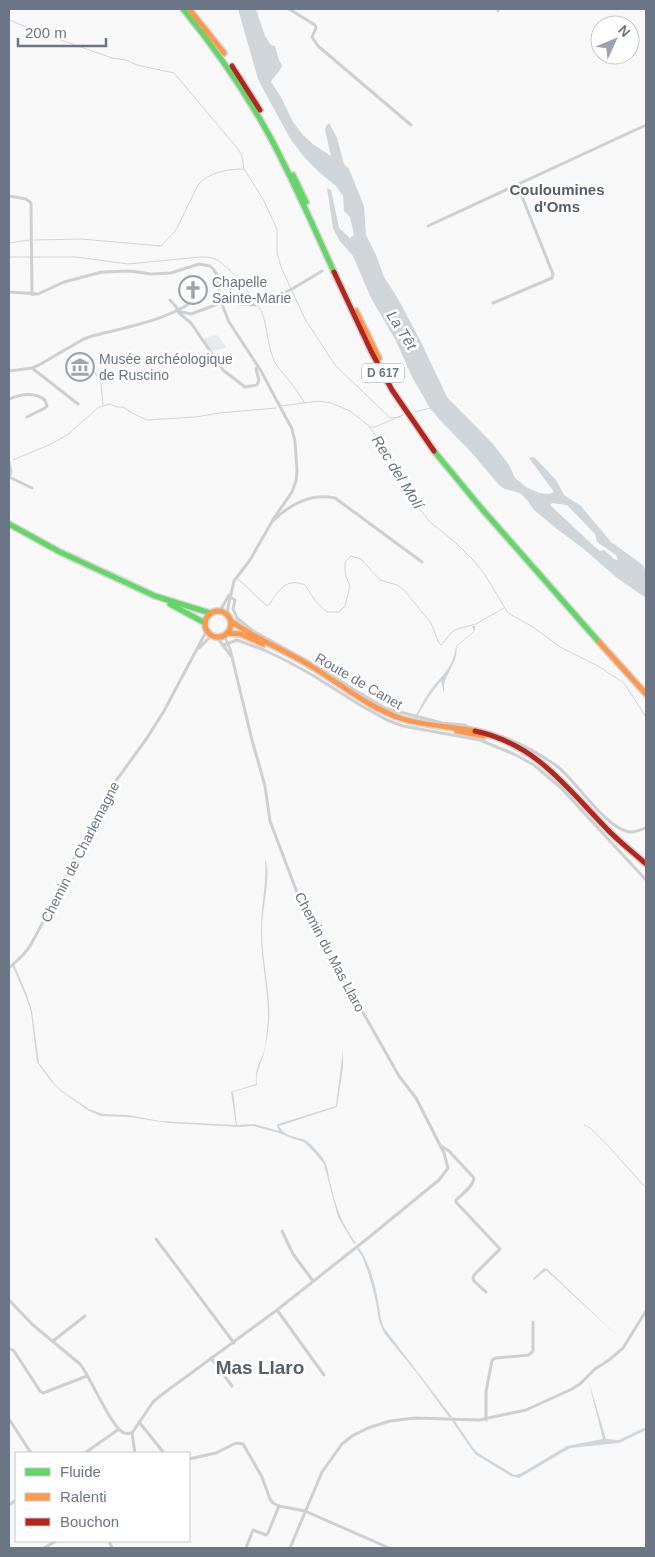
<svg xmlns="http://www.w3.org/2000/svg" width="655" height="1557" font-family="Helvetica,sans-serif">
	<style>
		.built { fill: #e8e9ea }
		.water { fill: #d0d5d9; fill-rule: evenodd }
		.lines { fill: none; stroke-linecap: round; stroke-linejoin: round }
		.stream { stroke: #d0d5d9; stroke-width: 1 }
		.fast-casing { stroke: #d4d5d6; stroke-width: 8 }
		.slow-casing { stroke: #d4d5d6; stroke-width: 8 }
		.jam-casing { stroke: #d4d5d6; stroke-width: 8 }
		.street { stroke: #cecfd1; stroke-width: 3 }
		.fast { stroke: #63d668; stroke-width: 5 }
		.slow { stroke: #ff974d; stroke-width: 5 }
		.jam { stroke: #b3261e; stroke-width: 5 }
		.labels { text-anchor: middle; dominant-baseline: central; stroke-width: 5; stroke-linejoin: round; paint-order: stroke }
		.shield { fill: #fff; stroke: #979eaa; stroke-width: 1 }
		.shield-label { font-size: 12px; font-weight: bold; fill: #6a7586 }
		.poi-label { font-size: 14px; fill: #6a7586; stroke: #fff; text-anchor: start }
		.street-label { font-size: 14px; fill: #6a7586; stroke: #fff }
		.neighbourhood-label { font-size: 15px; font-weight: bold; fill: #575f6b; stroke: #fff }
		.water-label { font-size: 15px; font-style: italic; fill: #667581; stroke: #fff }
		.district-label { font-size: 19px; font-weight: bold; fill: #575f6b; stroke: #fff }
	</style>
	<rect width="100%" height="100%" fill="#f8f8f8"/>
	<!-- built -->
	<path class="built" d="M216 335 218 336 227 348 211 351 204 340 205 338Z"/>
	<!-- water -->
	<g class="water">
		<path d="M238 9H256L265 36 271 45 275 46 279 60 282 65C281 71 274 76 271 82L281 97 293 122 303 135 314 145 331 156 325 130 326 126 329 123 337 138 344 164 349 169 364 206 366 235 376 255 384 277 397 297 420 340 447 397 493 444 509 465 515 478 526 487 539 493 549 494 554 492 529 458 534 457 556 480 564 495 581 506 611 542 643 565 646 572V598L617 578 585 550 557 529 533 509 528 501 520 493 505 489 500 486 470 451 439 419 430 408 412 377 396 341 371 298 353 256 339 240 333 228 327 188 331 190 339 228 350 238 354 235 350 217 344 211 343 196 336 186 320 173 305 158 291 140 268 98 258 79ZM552 503 567 505 595 534 597 542 616 555 618 560 614 559 604 550 600 551 595 547 550 505Z"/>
		<path d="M472 626H475V631L457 646 456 657 444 683V693L441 681 430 695 416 718H415C418 711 422 703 426 697 438 677 453 671 456 646L474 631Z"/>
		<path d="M265 859C272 874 262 909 262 927 261 959 271 990 269 1022 268 1030 267 1040 265 1048 263 1062 255 1069 257 1085L233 1092 237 1125 254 1124 279 1131 277 1126 278 1124 336 1106 343 1050V1067L337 1107 279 1126C285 1137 295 1136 305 1140 312 1144 319 1153 324 1160 329 1168 328 1177 331 1186 337 1210 341 1222 356 1243L354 1244 338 1217 324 1164 314 1152 304 1142 291 1138 279 1133 253 1126 241 1127 169 1123 129 1117 101 1116 89 1111 62 1092 50 1080 37 1062 31 1012 26 997 12 965 14 964 27 995 32 1011 39 1063 54 1083 62 1091 89 1109 103 1114 127 1115 160 1121 236 1125 231 1092 256 1084C255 1068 259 1065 264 1051 266 1044 267 1028 268 1020 269 989 260 959 261 928 261 905 267 883 265 859Z"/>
		<path d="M359 1248C369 1262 375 1283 378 1301 380 1311 380 1319 384 1328L452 1417H449L417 1373 384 1333 379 1321 376 1302 369 1275 362 1256 357 1249Z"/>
		<path d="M544 1268 547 1269 624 1342 547 1271H545L534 1280 533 1279Z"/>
		<path d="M588 1379 606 1439 619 1440 646 1427V1430L619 1443 570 1448 519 1478 511 1476 475 1454 452 1421H455L473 1448 478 1453 514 1475 520 1474 567 1446 603 1439Z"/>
	</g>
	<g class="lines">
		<!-- stream -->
		<g class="stream">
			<path d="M9 20 47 35 112 58 126 60 137 65 174 73 238 149 242 156 244 169 263 199 277 229V252L281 267 305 319 335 365 390 418 401 417"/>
			<path d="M34 240 81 239 161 246 176 230 198 185C209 172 228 169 244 169"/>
			<path d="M9 243 30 240"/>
			<path d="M9 257H76L128 264 200 257C205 257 211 257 215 259 227 264 249 291 256 303"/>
			<path d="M258 305C268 321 266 340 273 358 277 369 285 374 291 383 296 389 300 396 305 403"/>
			<path d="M93 370 101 383 103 405"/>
			<path d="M281 406 319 401 331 403 350 411 369 426 398 466 419 508 430 522 456 543 476 563 485 575 508 613 533 627 560 647 598 666 613 676 624 683 646 717"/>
			<path d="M415 412 431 408"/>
			<path d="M370 427H375L403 415"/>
			<path d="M13 460 51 444 67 435 99 407 110 404 117 407H123L134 414 147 420 196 417 219 413 276 408"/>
			<path d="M238 579 266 605H269C278 591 286 577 305 585L317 603 327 612H339L345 606 350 586 345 574V562L351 556 361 559 380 580 397 585 404 590 431 623 439 643 441 645 453 631 457 629 476 624 504 608"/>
			<path d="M584 1125 589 1127 610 1148 646 1188"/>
		</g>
		<defs>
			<g id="fast">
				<path d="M183 9C215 48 244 90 269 135 293 179 313 226 334 272"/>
				<path d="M293 175 306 202"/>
				<path d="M434 451 482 509 599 642"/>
				<path d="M9 524 60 552 155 596 210 613"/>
				<path d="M170 604 205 623"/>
			</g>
			<g id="slow">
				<path d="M189 9 224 53"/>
				<path d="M356 311 379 358"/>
				<circle cx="218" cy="624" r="13"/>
				<path d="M231 621C257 640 287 651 314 668 342 685 368 707 400 718 424 726 450 726 475 731"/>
				<path d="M227 633 241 634 263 644"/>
				<path d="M599 642 646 694"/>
				<path d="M457 731 484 736"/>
			</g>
			<g id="jam">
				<path d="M232 66 260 110"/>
				<path d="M334 272 371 351 392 390 434 451"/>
				<path d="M475 731C536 744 565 786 606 828 618 841 633 852 646 864"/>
			</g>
		</defs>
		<!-- fast casing -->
		<use href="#fast" class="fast-casing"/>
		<!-- slow casing -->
		<use href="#slow" class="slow-casing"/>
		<!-- jam casing -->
		<use href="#jam" class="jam-casing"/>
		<!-- street -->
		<g class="street">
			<path d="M289 9 315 25 316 28 312 37 318 46 411 125"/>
			<path d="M498 9V11"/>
			<path d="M9 196 26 199 31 203 32 295"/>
			<path d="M428 226 646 125"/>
			<path d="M9 292 38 294 64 282 102 272 130 271 151 274 171 273 199 264 210 266 214 270 217 275 220 299 229 322 261 371 292 429 295 441 297 471 296 481 292 492 274 518 250 560 234 581 228 607V615"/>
			<path d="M170 300 177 308V311"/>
			<path d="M493 303 552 278 553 274 517 184"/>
			<path d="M177 311 191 314 221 303 256 305 292 289 322 271"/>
			<path d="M179 313 191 323 223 370 245 387 257 385 259 380 256 369 258 366"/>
			<path d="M32 368 78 404"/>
			<path d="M9 371 32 368 39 365 82 340 89 337C125 327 173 320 201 295L196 280"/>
			<path d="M9 399C21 394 34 391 45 400L47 406 45 408 27 417"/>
			<path d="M9 462 11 471 9 478"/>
			<path d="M9 477 32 488"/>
			<path d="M274 520C290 504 312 493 335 498L422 562"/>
			<path d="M230 597 235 600 233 609 237 618 253 631 322 669 348 686 385 708 442 723 465 725 467 727V729"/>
			<path d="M220 611 229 595"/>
			<path d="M216 636 231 656"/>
			<path d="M224 645 237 640 264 650 287 661 314 676 360 705 387 720 403 726 480 740 516 755 534 765 561 788 646 880"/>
			<path d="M199 648 212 635"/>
			<path d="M467 727C500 733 531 747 558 767 577 782 608 832 632 832 636 832 642 829 646 828"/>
			<path d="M9 968 23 955 30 946 60 891 70 866 113 785 147 738 164 711 207 630"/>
			<path d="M441 1146 449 1151 474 1178C473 1187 462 1194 456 1200V1202L500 1249 474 1275 473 1278 474 1281 486 1292"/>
			<path d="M282 1231 293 1254 313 1281"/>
			<path d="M156 1239 234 1343"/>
			<path d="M9 1300 33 1325 80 1364C90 1376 112 1429 124 1433 127 1434 129 1433 132 1433"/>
			<path d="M277 1310 324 1375"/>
			<path d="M53 1341 85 1316"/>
			<path d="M9 1348 14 1351 40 1391 43 1393 87 1376"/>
			<path d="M211 1358 232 1386"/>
			<path d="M9 1419 31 1453"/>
			<path d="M486 1420V1392L492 1360 496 1358 529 1355 533 1351V1322"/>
			<path d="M139 1422 164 1453"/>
			<path d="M85 1453 119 1429"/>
			<path d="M135 1453 132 1433 153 1402 160 1396 277 1310 368 1238 439 1180 448 1168 444 1153 416 1098 399 1076 301 903 270 821 265 786 252 740 230 649 224 635"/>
			<path d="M189 1459 216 1453 236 1443 243 1444 262 1477 270 1499 273 1503 279 1506 305 1511 389 1548"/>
			<path d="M9 1505 16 1500"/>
			<path d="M109 1541 112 1548"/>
			<path d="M44 1548 56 1541"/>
			<path d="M246 1548 253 1530 266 1535 268 1533 279 1506"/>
			<path d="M290 1548 322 1472 342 1444 352 1436 368 1428 390 1421 415 1418 479 1420 526 1410 572 1389 580 1384 595 1369 609 1360 623 1348 646 1311"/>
		</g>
		<!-- fast -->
		<use href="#fast" class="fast"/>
		<!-- slow -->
		<use href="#slow" class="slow"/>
		<!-- jam -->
		<use href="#jam" class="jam"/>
	</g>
	<!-- icons -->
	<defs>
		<symbol id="church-ring" viewBox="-11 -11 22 22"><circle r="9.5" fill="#fff" stroke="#9ca3ae" stroke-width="1.5"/><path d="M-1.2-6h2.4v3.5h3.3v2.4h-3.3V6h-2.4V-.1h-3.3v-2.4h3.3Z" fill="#9ca3ae"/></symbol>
		<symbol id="museum-ring" viewBox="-11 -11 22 22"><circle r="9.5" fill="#fff" stroke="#9ca3ae" stroke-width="1.5"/><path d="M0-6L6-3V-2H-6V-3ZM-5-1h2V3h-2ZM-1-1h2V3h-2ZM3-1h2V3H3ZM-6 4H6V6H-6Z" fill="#9ca3ae"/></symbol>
	</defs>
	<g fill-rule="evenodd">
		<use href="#church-ring" x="177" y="274" width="32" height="32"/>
		<use href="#museum-ring" x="64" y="351" width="32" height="32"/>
	</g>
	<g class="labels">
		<!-- shield labels -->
		<rect class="shield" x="362" y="363.5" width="42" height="19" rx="4"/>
		<g class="shield-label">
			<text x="383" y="373">D 617</text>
		</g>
		<!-- poi labels -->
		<g class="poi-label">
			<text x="212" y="282">Chapelle<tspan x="212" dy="16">Sainte-Marie</tspan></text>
			<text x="99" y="359">Musée archéologique<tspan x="99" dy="16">de Ruscino</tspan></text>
		</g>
		<!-- street labels -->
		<g class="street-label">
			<text transform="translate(359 681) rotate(30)">Route de Canet</text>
			<text transform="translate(80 852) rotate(-63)">Chemin de Charlemagne</text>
			<text transform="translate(330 952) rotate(62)">Chemin du Mas Llaro</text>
		</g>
		<!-- neighbourhood labels -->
		<g class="neighbourhood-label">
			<text x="557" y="189">Couloumines<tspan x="557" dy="17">d'Oms</tspan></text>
		</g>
		<!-- water labels -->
		<g class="water-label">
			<text transform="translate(402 330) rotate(58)">La Têt</text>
			<text transform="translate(398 472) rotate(58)">Rec del Molí</text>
		</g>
		<!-- district labels -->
		<g class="district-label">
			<text x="260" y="1367">Mas Llaro</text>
		</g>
	</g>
	<!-- border -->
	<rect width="655" height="1557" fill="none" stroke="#6a7586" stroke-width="20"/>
	<!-- legend -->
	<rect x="15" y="1452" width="175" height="90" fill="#ffffff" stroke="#c3c8cf"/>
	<rect x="25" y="1468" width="25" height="8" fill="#63d668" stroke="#c3c8cf"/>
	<text x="60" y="1477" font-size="15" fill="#6a7586">Fluide</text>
	<rect x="25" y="1493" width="25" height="8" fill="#ff974d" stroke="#c3c8cf"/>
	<text x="60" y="1502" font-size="15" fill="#6a7586">Ralenti</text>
	<rect x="25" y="1518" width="25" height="8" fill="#b3261e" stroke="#c3c8cf"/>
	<text x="60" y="1527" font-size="15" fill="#6a7586">Bouchon</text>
	<!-- north arrow -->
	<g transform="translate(615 40) rotate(46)"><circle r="24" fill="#ffffff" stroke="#c3c8cf"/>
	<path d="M0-4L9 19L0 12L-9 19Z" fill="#9ca3ae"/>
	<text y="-8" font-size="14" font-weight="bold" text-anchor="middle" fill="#6a7586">N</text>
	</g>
	<!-- scale -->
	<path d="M18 38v8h88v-8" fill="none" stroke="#6a7586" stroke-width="2.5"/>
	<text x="25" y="38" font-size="15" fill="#6a7586" stroke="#ffffff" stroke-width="4" paint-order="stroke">200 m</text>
</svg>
